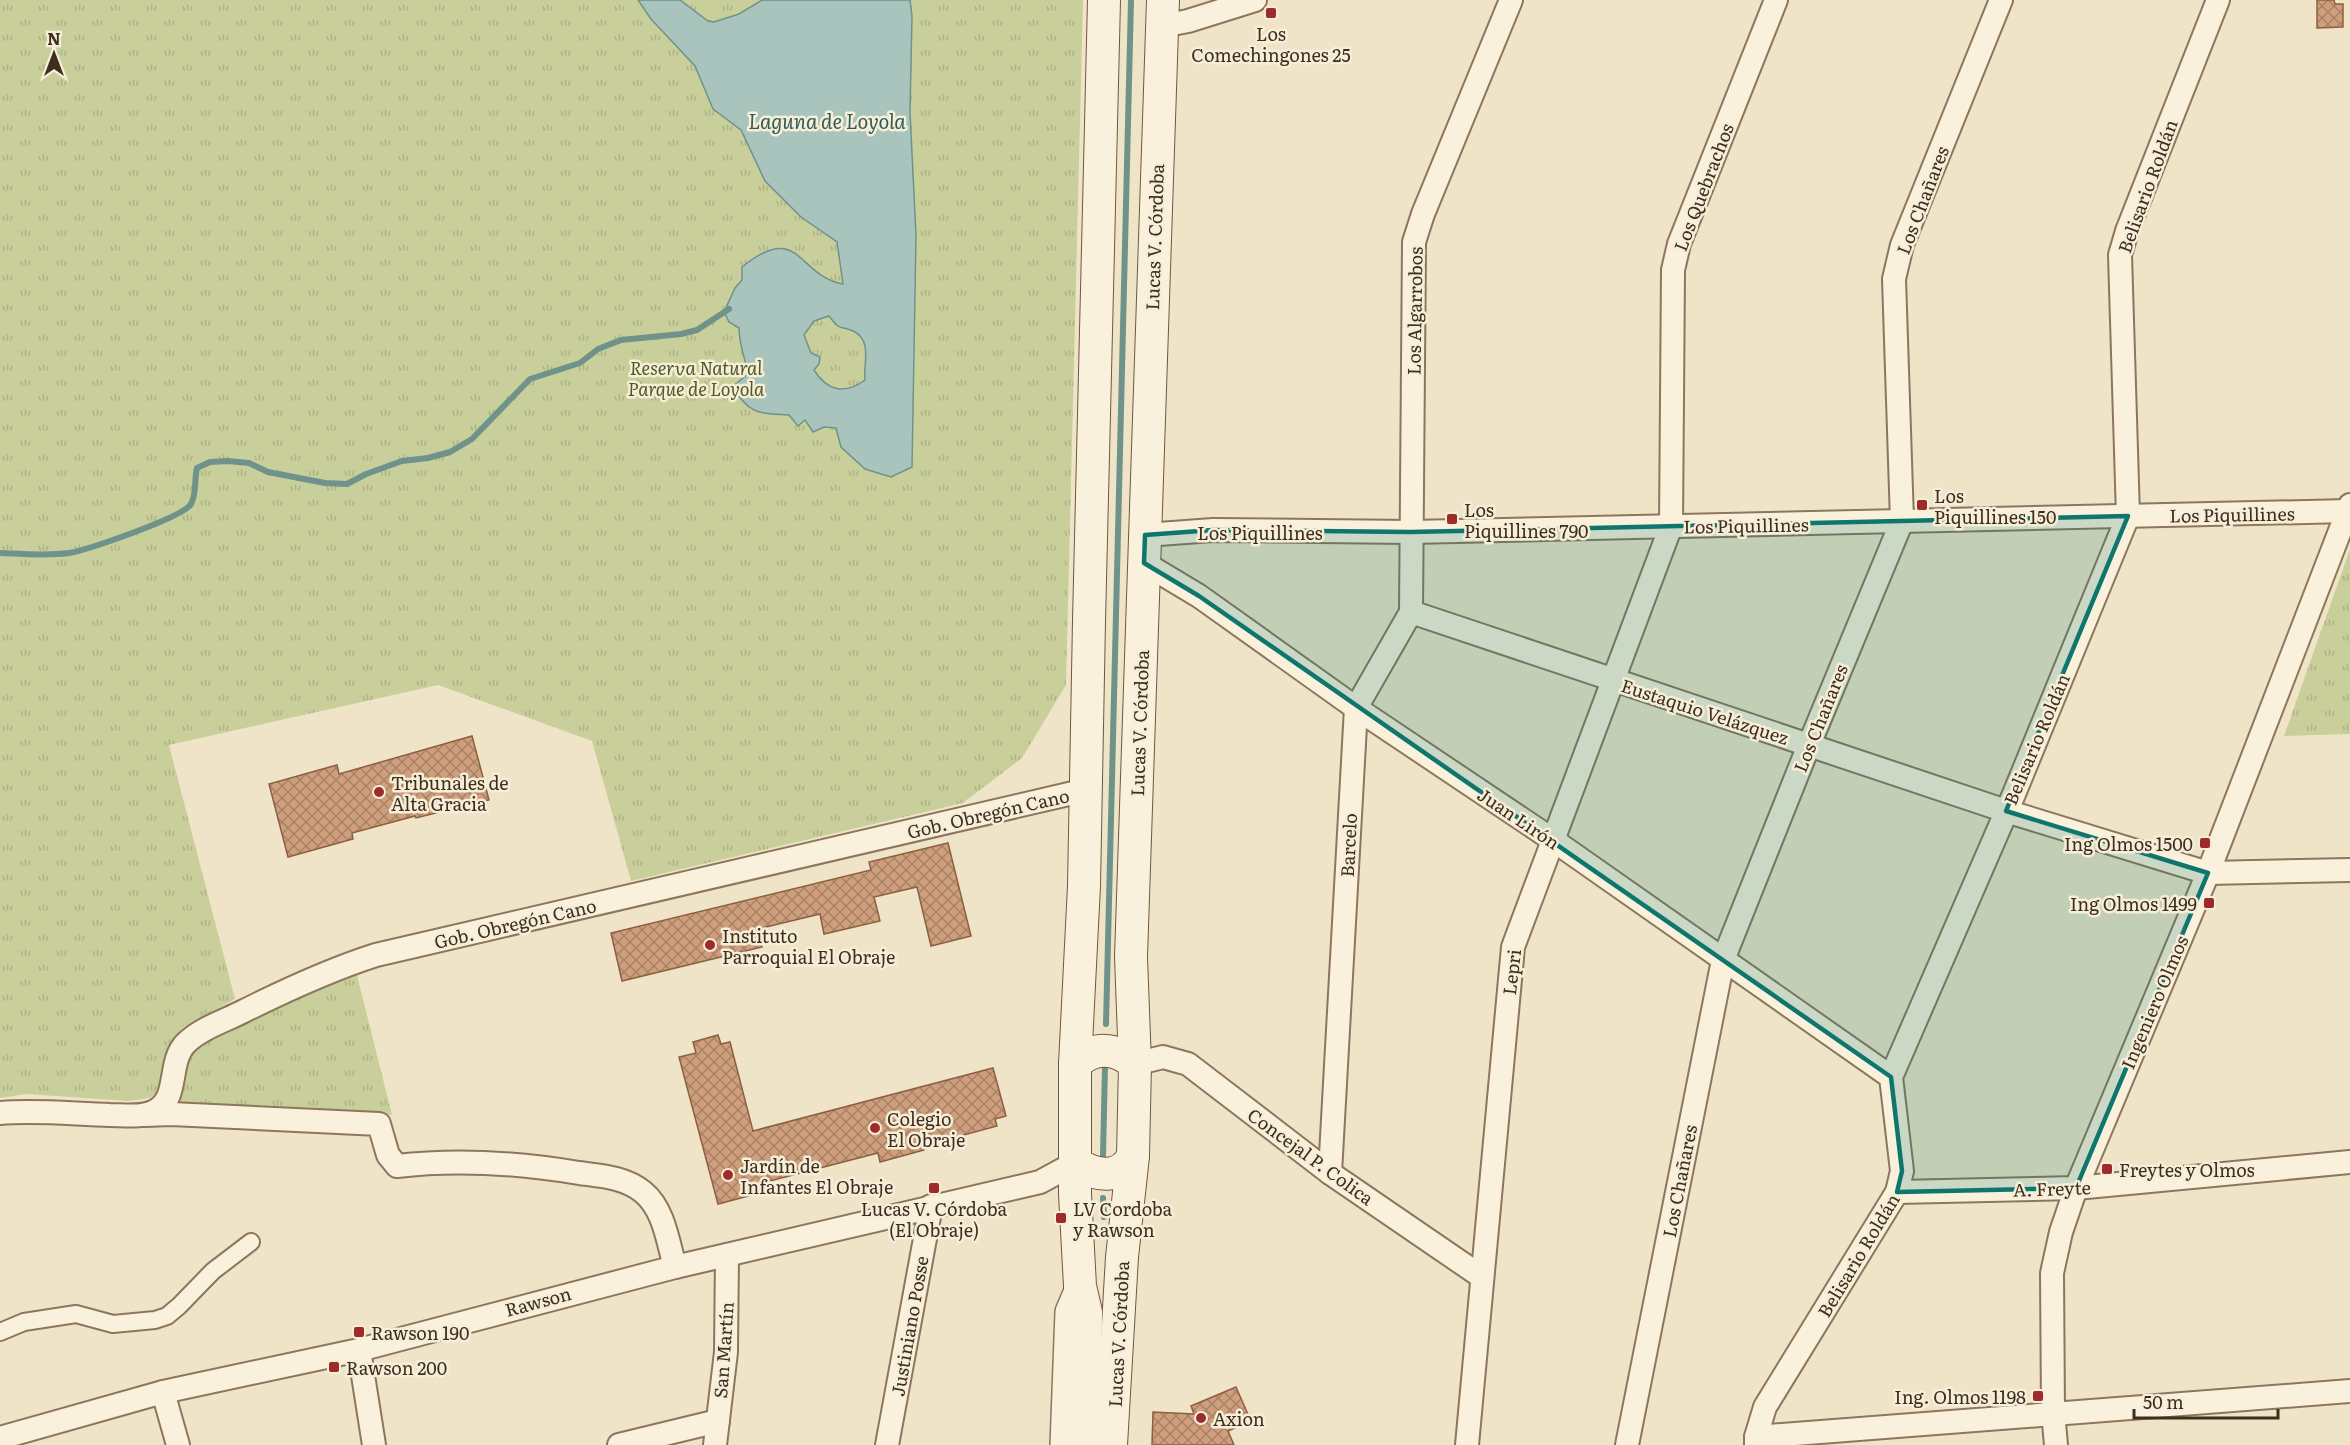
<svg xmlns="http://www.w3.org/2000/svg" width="2350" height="1445" font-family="Literata,serif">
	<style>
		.park { fill: url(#park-tufts) }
		.water { fill: #a9c4bc; stroke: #6f938a; stroke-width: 1.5; fill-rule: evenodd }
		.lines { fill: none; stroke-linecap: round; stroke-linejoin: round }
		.stream { stroke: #6f938a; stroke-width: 6 }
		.building { fill: url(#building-cross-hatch); stroke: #8d5f41; stroke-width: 1.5 }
		.pedestrian-casing { stroke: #8d765c; stroke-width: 20 }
		.minor-casing { stroke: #8d765c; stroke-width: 26 }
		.tertiary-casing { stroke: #8d765c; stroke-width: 30 }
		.secondary-casing { stroke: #6f573f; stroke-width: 34 }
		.pedestrian { stroke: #faf1dc; stroke-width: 16 }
		.minor { stroke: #faf1dc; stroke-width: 22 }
		.tertiary { stroke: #faf1dc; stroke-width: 27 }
		.secondary { stroke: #faf1dc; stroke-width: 32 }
		.marked { fill: #0f766e; fill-opacity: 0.2; stroke: #0f766e; stroke-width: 4.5; stroke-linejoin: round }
		.poi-dot { fill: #9e2a2b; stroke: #f7eed8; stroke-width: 2 }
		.labels { text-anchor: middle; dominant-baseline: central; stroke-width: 5; stroke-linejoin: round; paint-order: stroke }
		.poi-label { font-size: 18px; fill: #3d2e20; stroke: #f7eed8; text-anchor: start }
		.street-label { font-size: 18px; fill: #3d2e20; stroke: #f7eed8 }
		.park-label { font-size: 18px; font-style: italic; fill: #4d5a26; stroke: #f7eed8 }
		.water-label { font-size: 20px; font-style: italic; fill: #2f5d5a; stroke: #f7eed8 }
	</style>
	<defs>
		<pattern id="park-tufts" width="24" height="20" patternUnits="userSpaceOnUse" patternTransform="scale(1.5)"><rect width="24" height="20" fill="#c9cf9b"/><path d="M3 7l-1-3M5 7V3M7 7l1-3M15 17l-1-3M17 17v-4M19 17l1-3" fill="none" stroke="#aeb285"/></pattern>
		<pattern id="building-cross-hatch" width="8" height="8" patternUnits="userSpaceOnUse" patternTransform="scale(1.5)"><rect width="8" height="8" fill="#cf9f7d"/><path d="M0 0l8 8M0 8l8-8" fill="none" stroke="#a98266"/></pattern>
	</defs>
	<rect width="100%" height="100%" fill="#f0e4c8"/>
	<!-- park -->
	<g class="park">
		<path d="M0 0H1083L1066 685 1022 758 963 803 631 881 592 741 438 685 169 745 235 999 183 1027 169 1044 157 1092 150 1098 128 1101 26 1094 0 1098Z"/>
		<path d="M2350 549V734L2284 736Z"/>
		<path d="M356 971 392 1115 181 1105 180 1072 182 1065 205 1039Z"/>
	</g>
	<!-- water -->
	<path class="water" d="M638 0H680L708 21 714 22 739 14 762 0H910L912 16 910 112 916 235 912 467 891 477 865 469 841 447 836 428 824 427 813 432 805 420 798 426 789 415C757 413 751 415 732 387L748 374C745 357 739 345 739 328L729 322 724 312 735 288 742 280V267C800 220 797 276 843 284L837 242 801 217 765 181 741 130 713 109 695 66 651 19ZM829 316C842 333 838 324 853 331 873 340 863 364 865 380 845 395 827 391 814 370L819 364 820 357 811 353 804 335 814 321Z"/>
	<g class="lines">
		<!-- stream -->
		<g class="stream">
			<path d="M0 553C23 554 46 556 69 553 87 550 184 517 191 504 197 493 194 480 197 468L210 462 228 461 249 463 268 472 325 483 347 484 366 474 402 461 428 458 450 452 472 439 530 379 580 363 598 349 621 340 681 334 697 330 729 309"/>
			<path d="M1106 1024 1131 0"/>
			<path d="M1103 1156 1105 1066"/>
			<path d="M1103 1198 1104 1217"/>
		</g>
	</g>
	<!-- building -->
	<g class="building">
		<path d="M2317 0H2334L2335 4H2343V27L2317 28Z"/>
		<path d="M472 736 489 800 416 818 415 816 352 833 353 839 288 857 269 784 337 765 339 774Z"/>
		<path d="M948 843 971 936 931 946 917 887 874 897 880 921 824 934 820 914 758 929 762 947 622 981 611 933 871 870 869 862Z"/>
		<path d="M718 1035 721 1044 730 1042 753 1131 993 1068 1006 1116 995 1119 997 1126 923 1146 924 1150 880 1162 878 1153 758 1184 760 1193 718 1204 679 1057 696 1053 693 1042Z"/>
		<path d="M1236 1387 1251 1421 1228 1431 1234 1445H1152L1153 1412 1194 1414 1191 1406Z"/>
	</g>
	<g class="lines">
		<defs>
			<path id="pedestrian" d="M0 1332 24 1322 76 1314 113 1324 155 1320 167 1316 179 1306 213 1271 251 1242"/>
			<g id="minor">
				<path d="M1162 26 1188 21 1255 0"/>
				<path d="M1145 535 1213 530 1411 532 2348 511"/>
				<path d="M1144 563 1199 596 1356 708 1553 840 1891 1077"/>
				<path d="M1411 612 2006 811 2208 873 2350 870"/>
				<path d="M1135 1064 1163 1057 1188 1064 1330 1173 1482 1277"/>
				<path d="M0 1113C36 1110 73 1114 110 1115 124 1115 142 1118 155 1111 180 1098 167 1062 186 1043 200 1029 224 1021 242 1012 286 990 329 970 376 955L1086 790"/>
				<path d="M145 1115 171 1114 379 1124 388 1155 397 1166C457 1159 519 1163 579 1173 601 1176 625 1177 643 1192 664 1209 668 1242 675 1267"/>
				<path d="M1330 1173 1356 708 1411 612 1414 242 1423 214 1511 0"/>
				<path d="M1897 1192 2076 1188 2350 1162"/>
				<path d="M359 1350 374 1445"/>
				<path d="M163 1392 178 1445"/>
				<path d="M1756 1437 2350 1391"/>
				<path d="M0 1438 163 1392 359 1350 675 1267 1040 1182 1075 1163"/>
				<path d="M619 1445 718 1421"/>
				<path d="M715 1445 726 1352 727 1255"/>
				<path d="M887 1445 931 1206"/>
				<path d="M1467 1445 1513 947 1671 526 1673 270 1679 244 1776 0"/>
				<path d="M1627 1445 1723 960 1809 745 1902 521 1894 279 1902 245 2001 0"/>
				<path d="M1756 1445V1437L1765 1407 1897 1192 1902 1171 1891 1077 2014 794 2128 516 2120 255 2127 231 2218 0"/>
				<path d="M2056 1445 2053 1412 2052 1273 2061 1232 2076 1188 2208 873 2350 505"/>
			</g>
			<path id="tertiary" d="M1064 1445 1069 1312 1080 1286"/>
			<g id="secondary">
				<path d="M1075 1064C1093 1046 1116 1047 1135 1064"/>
				<path d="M1075 1163C1095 1176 1121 1181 1133 1156"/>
				<path d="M1085 1445 1086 1312 1080 1286 1075 1194V1064L1084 886 1089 621 1104 0"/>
				<path d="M1111 1445 1122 1257 1133 1156 1135 1064 1131 957 1163 0"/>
			</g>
		</defs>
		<!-- pedestrian casing -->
		<use href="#pedestrian" class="pedestrian-casing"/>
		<!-- minor casing -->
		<use href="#minor" class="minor-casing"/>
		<!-- tertiary casing -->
		<use href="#tertiary" class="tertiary-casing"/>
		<!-- secondary casing -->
		<use href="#secondary" class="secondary-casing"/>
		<!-- pedestrian -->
		<use href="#pedestrian" class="pedestrian"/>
		<!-- minor -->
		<use href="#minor" class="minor"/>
		<!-- tertiary -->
		<use href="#tertiary" class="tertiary"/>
		<!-- secondary -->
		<use href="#secondary" class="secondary"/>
	</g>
	<!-- marked area -->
	<path class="marked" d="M2128 516 2006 811 2208 873 2076 1188 1897 1192 1902 1171 1891 1077 1199 596 1144 563 1145 535 1213 530 1411 532Z"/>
	<!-- markers -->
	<g class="poi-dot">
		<rect x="1265" y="7" width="12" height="12" rx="3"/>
		<rect x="1916" y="499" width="12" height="12" rx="3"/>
		<rect x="1446" y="513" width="12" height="12" rx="3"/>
		<circle cx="379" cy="792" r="6"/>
		<rect x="2199" y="837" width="12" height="12" rx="3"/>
		<rect x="2203" y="897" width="12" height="12" rx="3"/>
		<circle cx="710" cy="945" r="6"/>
		<circle cx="875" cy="1128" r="6"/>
		<rect x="2101" y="1163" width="12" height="12" rx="3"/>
		<circle cx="728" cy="1175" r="6"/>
		<rect x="928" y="1182" width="12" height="12" rx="3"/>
		<rect x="1055" y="1212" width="12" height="12" rx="3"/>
		<rect x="353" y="1326" width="12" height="12" rx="3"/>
		<rect x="328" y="1361" width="12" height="12" rx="3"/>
		<rect x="2032" y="1390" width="12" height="12" rx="3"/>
		<circle cx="1201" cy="1418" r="6"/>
	</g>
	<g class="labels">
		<!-- poi labels -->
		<g class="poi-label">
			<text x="1271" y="33" text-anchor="middle">Los<tspan x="1271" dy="21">Comechingones 25</tspan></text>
			<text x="1934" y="495">Los<tspan x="1934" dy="21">Piquillines 150</tspan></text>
			<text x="1464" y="509">Los<tspan x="1464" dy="21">Piquillines 790</tspan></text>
			<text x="391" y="782">Tribunales de<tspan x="391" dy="21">Alta Gracia</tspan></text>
			<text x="2193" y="843" text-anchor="end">Ing Olmos 1500</text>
			<text x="2197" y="903" text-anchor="end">Ing Olmos 1499</text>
			<text x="722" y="935">Instituto<tspan x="722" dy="21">Parroquial El Obraje</tspan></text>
			<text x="887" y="1118">Colegio<tspan x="887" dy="21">El Obraje</tspan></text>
			<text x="740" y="1165">Jardín de<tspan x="740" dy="21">Infantes El Obraje</tspan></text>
			<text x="2119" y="1169">Freytes y Olmos</text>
			<text x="934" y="1208" text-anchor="middle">Lucas V. Córdoba<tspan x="934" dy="21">(El Obraje)</tspan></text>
			<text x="1073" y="1208">LV Cordoba<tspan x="1073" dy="21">y Rawson</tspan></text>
			<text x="371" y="1332">Rawson 190</text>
			<text x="346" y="1367">Rawson 200</text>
			<text x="2026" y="1396" text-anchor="end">Ing. Olmos 1198</text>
			<text x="1213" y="1418">Axion</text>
		</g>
		<!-- street labels -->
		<g class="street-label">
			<text transform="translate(2147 186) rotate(-70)">Belisario Roldán</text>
			<text transform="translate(1703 187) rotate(-69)">Los Quebrachos</text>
			<text transform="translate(1922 200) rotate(-69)">Los Chañares</text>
			<text transform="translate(1154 237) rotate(-88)">Lucas V. Córdoba</text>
			<text transform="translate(1414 311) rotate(-89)">Los Algarrobos</text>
			<text transform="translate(2232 514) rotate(-1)">Los Piquillines</text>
			<text transform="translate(1746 525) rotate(-1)">Los Piquillines</text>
			<text x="1260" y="532">Los Piquillines</text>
			<text transform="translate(1705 711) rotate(18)">Eustaquio Velázquez</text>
			<text transform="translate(1820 718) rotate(-68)">Los Chañares</text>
			<text transform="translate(1139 723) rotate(-88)">Lucas V. Córdoba</text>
			<text transform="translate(2036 739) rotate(-67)">Belisario Roldán</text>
			<text transform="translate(988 813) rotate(-13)">Gob. Obregón Cano</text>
			<text transform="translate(1519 818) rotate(34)">Juan Lirón</text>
			<text transform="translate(1348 845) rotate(-87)">Barcelo</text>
			<text transform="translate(515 923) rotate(-13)">Gob. Obregón Cano</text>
			<text transform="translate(1511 972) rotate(-83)">Lepri</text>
			<text transform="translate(2154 1002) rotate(-67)">Ingeniero Olmos</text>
			<text transform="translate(1311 1156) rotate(36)">Concejal P. Colica</text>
			<text transform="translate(1679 1181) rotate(-79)">Los Chañares</text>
			<text transform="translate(2052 1188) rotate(-2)">A. Freyte</text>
			<text transform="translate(1858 1255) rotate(-59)">Belisario Roldán</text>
			<text transform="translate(538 1301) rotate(-15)">Rawson</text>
			<text transform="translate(909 1326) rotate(-80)">Justiniano Posse</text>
			<text transform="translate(1118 1334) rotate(-87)">Lucas V. Córdoba</text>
			<text transform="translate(723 1350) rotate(-86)">San Martín</text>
		</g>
		<!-- park labels -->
		<g class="park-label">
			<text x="696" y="367">Reserva Natural<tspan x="696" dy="21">Parque de Loyola</tspan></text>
		</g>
		<!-- water labels -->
		<g class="water-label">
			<text x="827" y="120">Laguna de Loyola</text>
		</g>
	</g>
	<!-- north arrow -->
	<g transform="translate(54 54)" stroke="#f7eed8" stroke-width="4.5" paint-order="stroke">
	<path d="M0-4.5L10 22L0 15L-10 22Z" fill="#3d2e20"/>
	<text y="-9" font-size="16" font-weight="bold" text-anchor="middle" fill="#3d2e20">N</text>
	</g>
	<!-- scale -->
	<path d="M2134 1409v9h144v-9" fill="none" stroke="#3d2e20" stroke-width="3"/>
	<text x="2143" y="1409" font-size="18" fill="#3d2e20" stroke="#f7eed8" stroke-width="4.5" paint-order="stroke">50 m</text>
</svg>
